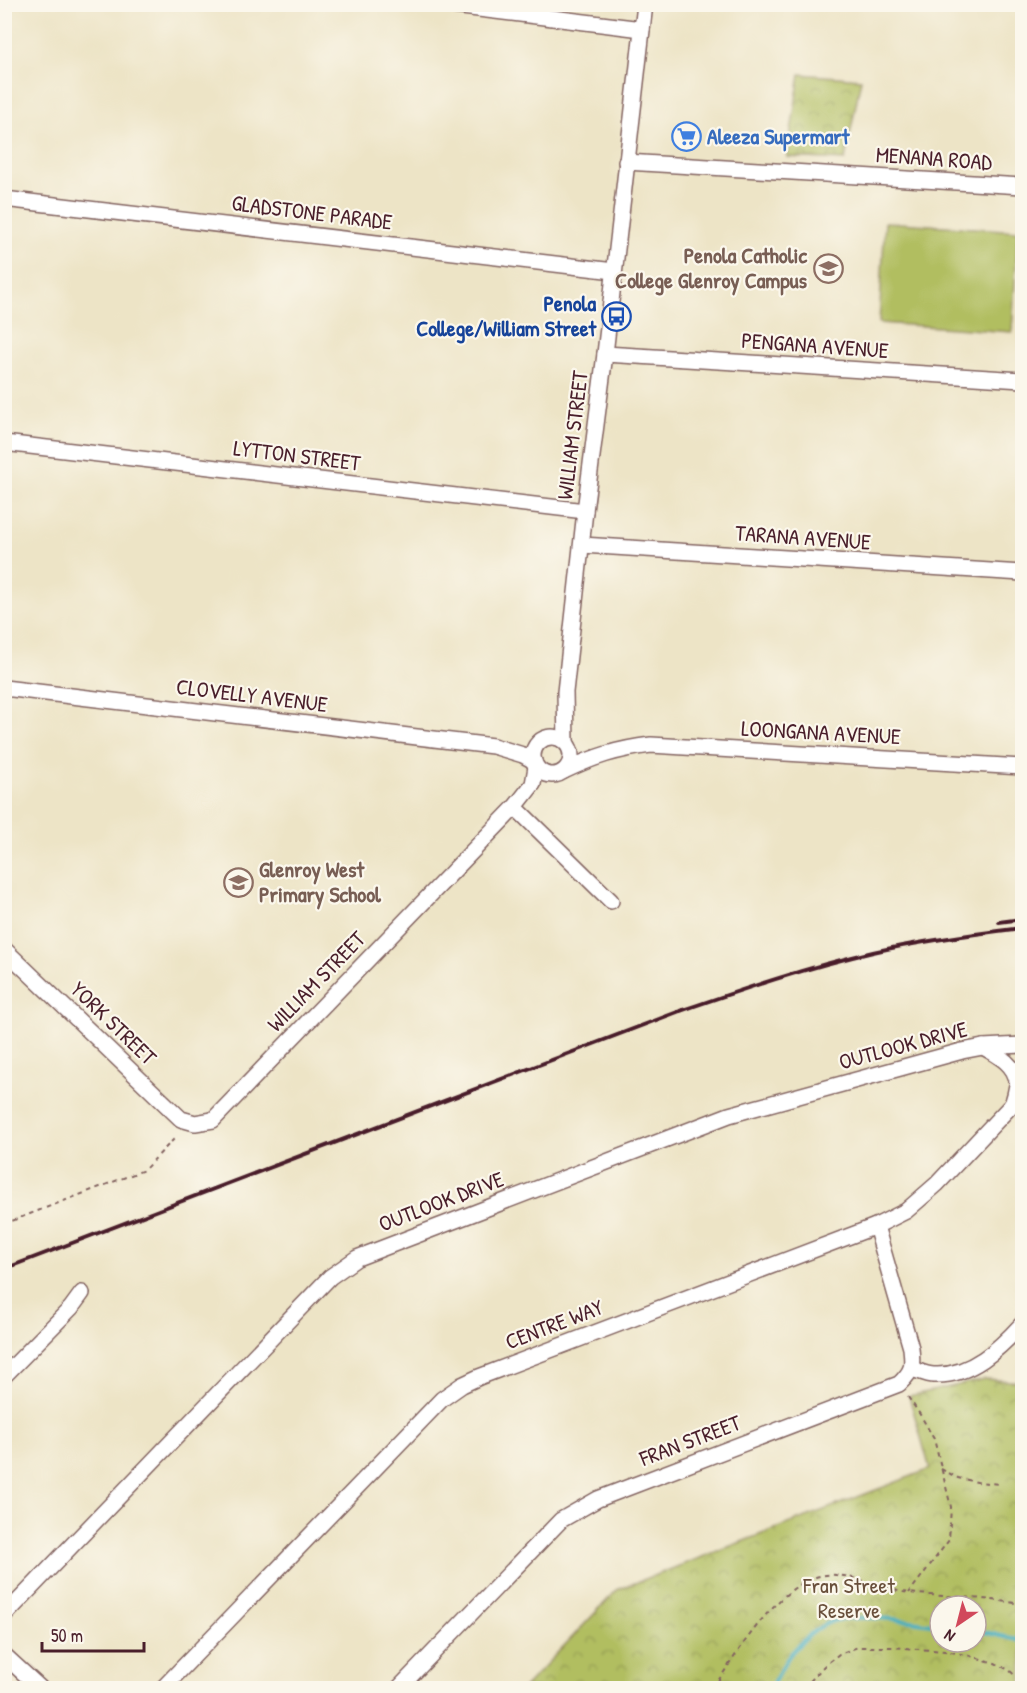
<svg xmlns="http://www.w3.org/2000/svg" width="1027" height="1693" font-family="'Patrick Hand',sans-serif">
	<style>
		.park { fill: url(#park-crowns); stroke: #7e6e46; stroke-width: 1.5; fill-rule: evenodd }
		.pitch { fill: #b1be61; stroke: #7e6e46; stroke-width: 1.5 }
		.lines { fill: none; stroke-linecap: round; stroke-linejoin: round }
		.stream { stroke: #42adc0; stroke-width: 4 }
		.minor-casing { stroke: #836461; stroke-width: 18 }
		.path { stroke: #836461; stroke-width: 2; stroke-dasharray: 4.5 4.5; stroke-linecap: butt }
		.minor { stroke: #fff; stroke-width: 15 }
		.rail { stroke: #4a1f2b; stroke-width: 4 }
		.labels { text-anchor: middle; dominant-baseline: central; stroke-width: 4.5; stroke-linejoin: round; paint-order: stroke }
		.shop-label { font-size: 22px; font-weight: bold; fill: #366cbe; stroke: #fbf7ec; text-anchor: start }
		.street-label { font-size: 22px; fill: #4a1f2b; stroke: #fbf7ec }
		.education-label { font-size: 22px; font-weight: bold; fill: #785e54; stroke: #fbf7ec; text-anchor: end }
		.transit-label { font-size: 22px; font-weight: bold; fill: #164399; stroke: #fbf7ec; text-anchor: end }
		.park-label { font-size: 22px; fill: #694f3b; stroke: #fbf7ec }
	</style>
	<defs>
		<pattern id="park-crowns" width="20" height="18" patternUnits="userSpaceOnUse" patternTransform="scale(1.5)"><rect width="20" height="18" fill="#b1be61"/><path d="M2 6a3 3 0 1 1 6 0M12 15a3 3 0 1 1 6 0" fill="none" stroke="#929a50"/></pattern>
	</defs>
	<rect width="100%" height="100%" fill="#fbf7ec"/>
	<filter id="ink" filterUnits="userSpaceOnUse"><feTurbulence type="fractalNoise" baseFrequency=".0167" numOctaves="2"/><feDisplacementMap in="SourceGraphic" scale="12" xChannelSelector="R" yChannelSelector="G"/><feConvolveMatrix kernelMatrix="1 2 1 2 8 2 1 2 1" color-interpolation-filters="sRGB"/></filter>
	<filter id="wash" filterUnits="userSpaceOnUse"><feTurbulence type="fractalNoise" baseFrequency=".008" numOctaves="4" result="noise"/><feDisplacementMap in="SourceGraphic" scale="24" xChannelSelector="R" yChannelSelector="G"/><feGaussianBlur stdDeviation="1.35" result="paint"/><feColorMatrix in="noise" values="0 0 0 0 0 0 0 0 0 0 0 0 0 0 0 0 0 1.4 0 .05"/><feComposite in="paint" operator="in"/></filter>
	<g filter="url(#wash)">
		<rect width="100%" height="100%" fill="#ede4c6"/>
		<!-- park -->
		<g class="park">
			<path d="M800 74 861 79 845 160 787 157Z"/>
			<path d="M985 1379 1022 1382V1688H524L617 1590 930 1469 909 1396ZM940 1606H976V1642H940Z"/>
		</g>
		<!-- pitch -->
		<path class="pitch" d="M885 222 1018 231 1012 332 879 323Z"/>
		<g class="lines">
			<!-- stream -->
			<g class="stream">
				<path d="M976 1630 1022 1641"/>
				<path d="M770 1688C778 1677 783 1663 792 1652 803 1640 820 1623 837 1620 865 1614 911 1621 940 1625"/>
			</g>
		</g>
	</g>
	<g filter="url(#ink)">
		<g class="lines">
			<defs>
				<g id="minor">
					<path d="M437 4 642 29"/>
					<path d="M626 162 1022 186"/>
					<path d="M4 199 614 271"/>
					<path d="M605 354 1022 380"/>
					<path d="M4 443 585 511"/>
					<path d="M582 545 1022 573"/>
					<path d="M4 688 493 746 523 755 534 761"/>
					<circle cx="552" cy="756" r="19"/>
					<path d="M566 743 565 692 585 511 605 354 645 4"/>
					<path d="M564 771C593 757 618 749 651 745L1022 767"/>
					<path d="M515 807 611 901"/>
					<path d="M4 949 181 1119 195 1123 213 1120 515 807 533 784 536 767"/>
					<path d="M983 1047C998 1055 1018 1066 1017 1085 1016 1092 1014 1099 1012 1105"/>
					<path d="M912 1369C919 1371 927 1375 934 1375 970 1377 1000 1348 1022 1324"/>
					<path d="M4 1376 71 1308 82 1293"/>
					<path d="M4 1616 330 1277 357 1258 729 1115 962 1051 983 1047 1022 1045"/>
					<path d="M4 1655 40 1688"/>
					<path d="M163 1688 442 1399 462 1385 479 1377 876 1226 906 1211 937 1184 1022 1094"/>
					<path d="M399 1688 561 1520 598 1499 899 1384C913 1371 913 1366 911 1348L876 1226"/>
				</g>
			</defs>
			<!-- minor casing -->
			<use href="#minor" class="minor-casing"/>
			<!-- path -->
			<g class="path">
				<path d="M4 1224 144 1170 176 1137"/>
				<path d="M908 1397 921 1416 934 1439 951 1507 949 1540 909 1593"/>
				<path d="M941 1469 958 1478 977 1482 1000 1484"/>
				<path d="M713 1688C739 1652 785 1569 836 1575 859 1577 881 1588 903 1592 923 1595 943 1596 963 1597 983 1599 1003 1601 1022 1604"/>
				<path d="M804 1688 824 1666 839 1654 858 1647H891L945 1651 967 1655 995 1663 1009 1670 1022 1682"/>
			</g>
			<!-- minor -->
			<use href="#minor" class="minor"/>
			<!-- rail -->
			<g class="rail">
				<path d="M999 922 1022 919"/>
				<path d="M4 1269 680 1011C744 989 808 967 873 952 922 941 972 934 1022 928"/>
			</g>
		</g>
	</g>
	<!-- icons -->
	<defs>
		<symbol id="supermarket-ring" viewBox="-11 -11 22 22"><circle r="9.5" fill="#fbf7ec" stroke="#3f7fe0" stroke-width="1.5"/><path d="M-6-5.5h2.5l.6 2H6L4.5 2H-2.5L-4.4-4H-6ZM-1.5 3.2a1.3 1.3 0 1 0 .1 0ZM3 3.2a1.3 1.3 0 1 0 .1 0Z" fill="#3f7fe0"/></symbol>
		<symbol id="school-ring" viewBox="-11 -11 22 22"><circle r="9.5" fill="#fbf7ec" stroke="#8d6e63" stroke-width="1.5"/><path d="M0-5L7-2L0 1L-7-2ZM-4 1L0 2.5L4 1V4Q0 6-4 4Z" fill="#8d6e63"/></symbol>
		<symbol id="bus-ring" viewBox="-11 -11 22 22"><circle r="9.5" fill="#fbf7ec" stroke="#1a4fb4" stroke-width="1.5"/><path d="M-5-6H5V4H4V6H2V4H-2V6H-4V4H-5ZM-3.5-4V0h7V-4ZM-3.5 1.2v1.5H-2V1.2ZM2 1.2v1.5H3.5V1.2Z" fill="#1a4fb4"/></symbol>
	</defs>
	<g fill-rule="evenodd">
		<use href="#supermarket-ring" x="670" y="120" width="33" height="33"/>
		<use href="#school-ring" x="812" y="252" width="33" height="33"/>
		<use href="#bus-ring" x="600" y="300" width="33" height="33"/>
		<use href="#school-ring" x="222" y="866" width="33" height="33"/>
	</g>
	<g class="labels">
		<!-- shop labels -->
		<g class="shop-label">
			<text x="707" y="136">Aleeza Supermart</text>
		</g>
		<!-- street labels -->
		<g class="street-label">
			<text transform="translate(934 158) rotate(4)">MENANA ROAD</text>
			<text transform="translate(312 212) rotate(7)">GLADSTONE PARADE</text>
			<text transform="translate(815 345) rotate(4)">PENGANA AVENUE</text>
			<text transform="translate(572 435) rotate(-83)">WILLIAM STREET</text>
			<text transform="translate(297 455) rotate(7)">LYTTON STREET</text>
			<text transform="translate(803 537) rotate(4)">TARANA AVENUE</text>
			<text transform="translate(252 695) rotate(7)">CLOVELLY AVENUE</text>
			<text transform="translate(821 732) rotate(3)">LOONGANA AVENUE</text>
			<text transform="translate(316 981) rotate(-46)">WILLIAM STREET</text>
			<text transform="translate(114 1023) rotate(44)">YORK STREET</text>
			<text transform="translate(903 1045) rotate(-15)">OUTLOOK DRIVE</text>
			<text transform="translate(441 1201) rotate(-21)">OUTLOOK DRIVE</text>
			<text transform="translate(554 1324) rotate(-21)">CENTRE WAY</text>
			<text transform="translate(690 1440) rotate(-21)">FRAN STREET</text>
		</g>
		<!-- education labels -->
		<g class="education-label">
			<text x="807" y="255">Penola Catholic<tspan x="807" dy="25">College Glenroy Campus</tspan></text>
			<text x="259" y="869" text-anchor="start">Glenroy West<tspan x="259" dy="25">Primary School</tspan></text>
		</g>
		<!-- transit labels -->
		<g class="transit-label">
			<text x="596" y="303">Penola<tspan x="596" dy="25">College/William Street</tspan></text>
		</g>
		<!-- park labels -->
		<g class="park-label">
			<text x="849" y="1585">Fran Street<tspan x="849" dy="25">Reserve</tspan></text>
		</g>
	</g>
	<!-- margin -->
	<rect width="1027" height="1693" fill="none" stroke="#fbf7ec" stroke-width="24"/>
	<!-- north arrow -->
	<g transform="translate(958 1624) rotate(215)"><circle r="28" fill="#fbf7ec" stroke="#b4a19f" stroke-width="1.5"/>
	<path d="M0-4.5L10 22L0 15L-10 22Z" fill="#d1495b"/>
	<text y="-9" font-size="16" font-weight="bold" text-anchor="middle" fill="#4a1f2b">N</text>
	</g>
	<!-- scale -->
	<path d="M42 1642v9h102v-9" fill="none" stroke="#4a1f2b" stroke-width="3"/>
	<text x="51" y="1642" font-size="18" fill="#4a1f2b" stroke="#fbf7ec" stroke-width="4.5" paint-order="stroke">50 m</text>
</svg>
